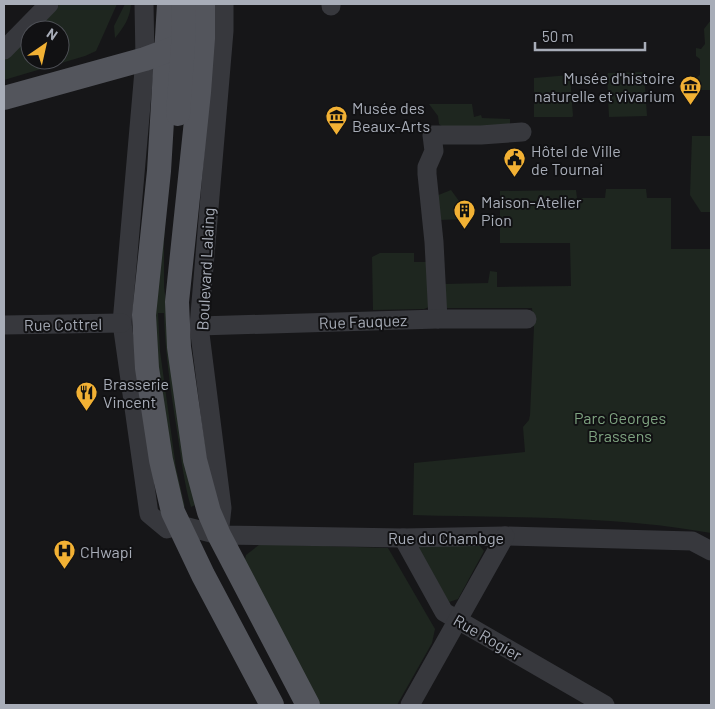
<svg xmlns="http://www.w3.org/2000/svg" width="715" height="709" font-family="Barlow,sans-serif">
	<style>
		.green { fill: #1e261f }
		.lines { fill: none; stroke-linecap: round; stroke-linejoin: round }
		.minor { stroke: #37383d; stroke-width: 19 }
		.major { stroke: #53555c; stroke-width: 24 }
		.labels { text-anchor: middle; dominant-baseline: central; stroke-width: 4; stroke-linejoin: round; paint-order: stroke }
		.poi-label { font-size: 16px; fill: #a8adb8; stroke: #111113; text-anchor: start }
		.street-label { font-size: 16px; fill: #a8adb8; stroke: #111113 }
		.park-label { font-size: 16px; fill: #7fa381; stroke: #111113 }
	</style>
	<rect width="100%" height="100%" fill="#161618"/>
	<!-- green -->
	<g class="green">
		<path d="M60 4H117L96 51 85 56 4 80V59L30 35V60H60V30H34Z"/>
		<path d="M125 4H131C130 18 124 27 115 38L114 26Z"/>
		<path d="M711 20V90H696V78L700 75V59L696 56V48L701 49 705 44 704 29Z"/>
		<path d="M644 72 647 116 609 117 607 75 608 73Z"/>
		<path d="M570 75 573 116 572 117H534V78Z"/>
		<path d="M429 104H472L474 117 481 115 482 118 510 119V124L487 128 443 127 439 124 438 116Z"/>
		<path d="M692 136H711V212H701L690 195Z"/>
		<path d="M606 189H646L647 198H671V249H711V533C613 515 512 518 413 515L414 463 525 452 523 427 529 420 530 415 534 327 532 308H442L445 284 488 283 490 271 497 272V287L571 286 570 243H500V191L576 190 577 198H605Z"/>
		<path d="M451 190 459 201 467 204 468 219 438 220 436 196Z"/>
		<path d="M167 195 164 243V287L195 505 191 507C184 483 181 457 177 431 171 392 165 353 164 313H158L160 351 176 468 185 507 179 504 151 332Z"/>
		<path d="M380 253H414V262H427L429 307 424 309 373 310 372 257Z"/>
		<path d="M260 544 388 548 435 629 432 643 397 705H316L243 567 246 555Z"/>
		<path d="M416 546H480L484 551 458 599 449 602Z"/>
	</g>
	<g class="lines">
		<!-- minor -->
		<g class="minor">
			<path d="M144 4 145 59 122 323 149 514 167 529 180 525 219 535 403 538 505 536 692 541 711 551"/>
			<path d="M331 4V6"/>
			<path d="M4 50 49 4"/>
			<path d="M438 319 434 242 427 174V167L434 151 432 135H481L522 132"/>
			<path d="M4 325 122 323"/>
			<path d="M199 326 438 319H527"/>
			<path d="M219 535 222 508 199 326 224 31V4"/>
			<path d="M403 538 444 612 605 705"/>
			<path d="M410 705 505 536"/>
		</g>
		<!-- major -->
		<g class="major">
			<path d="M169 4 159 171 144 315 147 368 161 460 173 512 203 575 272 705"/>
			<path d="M203 4V38L199 92 177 302 179 347 195 460 209 512 219 535 308 705"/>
			<path d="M4 98 145 59 180 46"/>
			<path d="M178 114 183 45 184 4"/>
		</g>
	</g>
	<!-- icons -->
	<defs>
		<symbol id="museum-pin" viewBox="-11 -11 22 30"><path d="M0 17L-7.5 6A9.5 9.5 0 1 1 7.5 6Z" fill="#f2b134" stroke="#111113"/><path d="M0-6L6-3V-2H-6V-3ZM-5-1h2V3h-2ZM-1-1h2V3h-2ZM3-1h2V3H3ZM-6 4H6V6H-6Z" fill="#111"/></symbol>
		<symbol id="civic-pin" viewBox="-11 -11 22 30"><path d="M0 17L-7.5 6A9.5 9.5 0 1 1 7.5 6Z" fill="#f2b134" stroke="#111113"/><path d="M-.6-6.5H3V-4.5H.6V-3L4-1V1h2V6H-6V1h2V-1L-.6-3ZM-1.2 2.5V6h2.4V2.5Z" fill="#111"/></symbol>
		<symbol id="building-pin" viewBox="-11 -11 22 30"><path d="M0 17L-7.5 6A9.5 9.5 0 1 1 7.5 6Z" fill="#f2b134" stroke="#111113"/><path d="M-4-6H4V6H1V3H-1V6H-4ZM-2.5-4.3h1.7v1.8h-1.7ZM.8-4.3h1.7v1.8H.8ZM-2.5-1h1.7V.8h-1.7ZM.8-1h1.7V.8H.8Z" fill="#111"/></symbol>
		<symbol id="restaurant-pin" viewBox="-11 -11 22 30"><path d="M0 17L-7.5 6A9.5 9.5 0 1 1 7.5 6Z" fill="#f2b134" stroke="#111113"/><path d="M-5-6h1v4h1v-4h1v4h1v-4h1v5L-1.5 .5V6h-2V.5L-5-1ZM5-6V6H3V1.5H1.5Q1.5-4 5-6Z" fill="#111"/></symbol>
		<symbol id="hospital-pin" viewBox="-11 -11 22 30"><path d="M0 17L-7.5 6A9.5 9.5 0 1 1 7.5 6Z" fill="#f2b134" stroke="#111113"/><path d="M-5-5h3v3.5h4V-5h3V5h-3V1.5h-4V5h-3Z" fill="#111"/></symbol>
	</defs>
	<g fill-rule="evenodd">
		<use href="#museum-pin" x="678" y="74" width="25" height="34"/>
		<use href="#museum-pin" x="324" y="104" width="25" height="34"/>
		<use href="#civic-pin" x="502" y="146" width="25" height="34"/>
		<use href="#building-pin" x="452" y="198" width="25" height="34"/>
		<use href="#restaurant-pin" x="74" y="380" width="25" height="34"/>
		<use href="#hospital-pin" x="52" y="538" width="25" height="34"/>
	</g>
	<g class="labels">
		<!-- poi labels -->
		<g class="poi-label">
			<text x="675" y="77" text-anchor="end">Musée d'histoire<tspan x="675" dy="18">naturelle et vivarium</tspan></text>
			<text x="352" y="107">Musée des<tspan x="352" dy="18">Beaux-Arts</tspan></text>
			<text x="531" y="150">Hôtel de Ville<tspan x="531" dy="18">de Tournai</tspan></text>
			<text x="481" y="201">Maison-Atelier<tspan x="481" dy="18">Pion</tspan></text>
			<text x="103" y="383">Brasserie<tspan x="103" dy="18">Vincent</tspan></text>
			<text x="80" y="551">CHwapi</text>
		</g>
		<!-- street labels -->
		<g class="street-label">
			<text transform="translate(205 269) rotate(-87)">Boulevard Lalaing</text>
			<text transform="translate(363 321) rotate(-2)">Rue Fauquez</text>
			<text transform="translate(63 324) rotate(-1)">Rue Cottrel</text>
			<text x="446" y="537">Rue du Chambge</text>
			<text transform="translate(488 637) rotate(30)">Rue Rogier</text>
		</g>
		<!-- park labels -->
		<g class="park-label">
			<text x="620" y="417">Parc Georges<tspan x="620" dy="18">Brassens</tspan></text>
		</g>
	</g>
	<!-- border -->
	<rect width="715" height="709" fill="none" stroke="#a8adb8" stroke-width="10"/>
	<!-- north arrow -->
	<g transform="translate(45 45) rotate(34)"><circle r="24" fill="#111113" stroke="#4d4f55"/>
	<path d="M0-4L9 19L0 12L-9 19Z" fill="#f2b134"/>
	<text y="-8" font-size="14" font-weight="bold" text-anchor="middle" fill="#a8adb8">N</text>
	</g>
	<!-- scale -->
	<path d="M535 42v8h110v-8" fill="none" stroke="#a8adb8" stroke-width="2.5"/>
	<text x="542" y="42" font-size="15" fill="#a8adb8" stroke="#111113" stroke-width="4" paint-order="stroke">50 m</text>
</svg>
